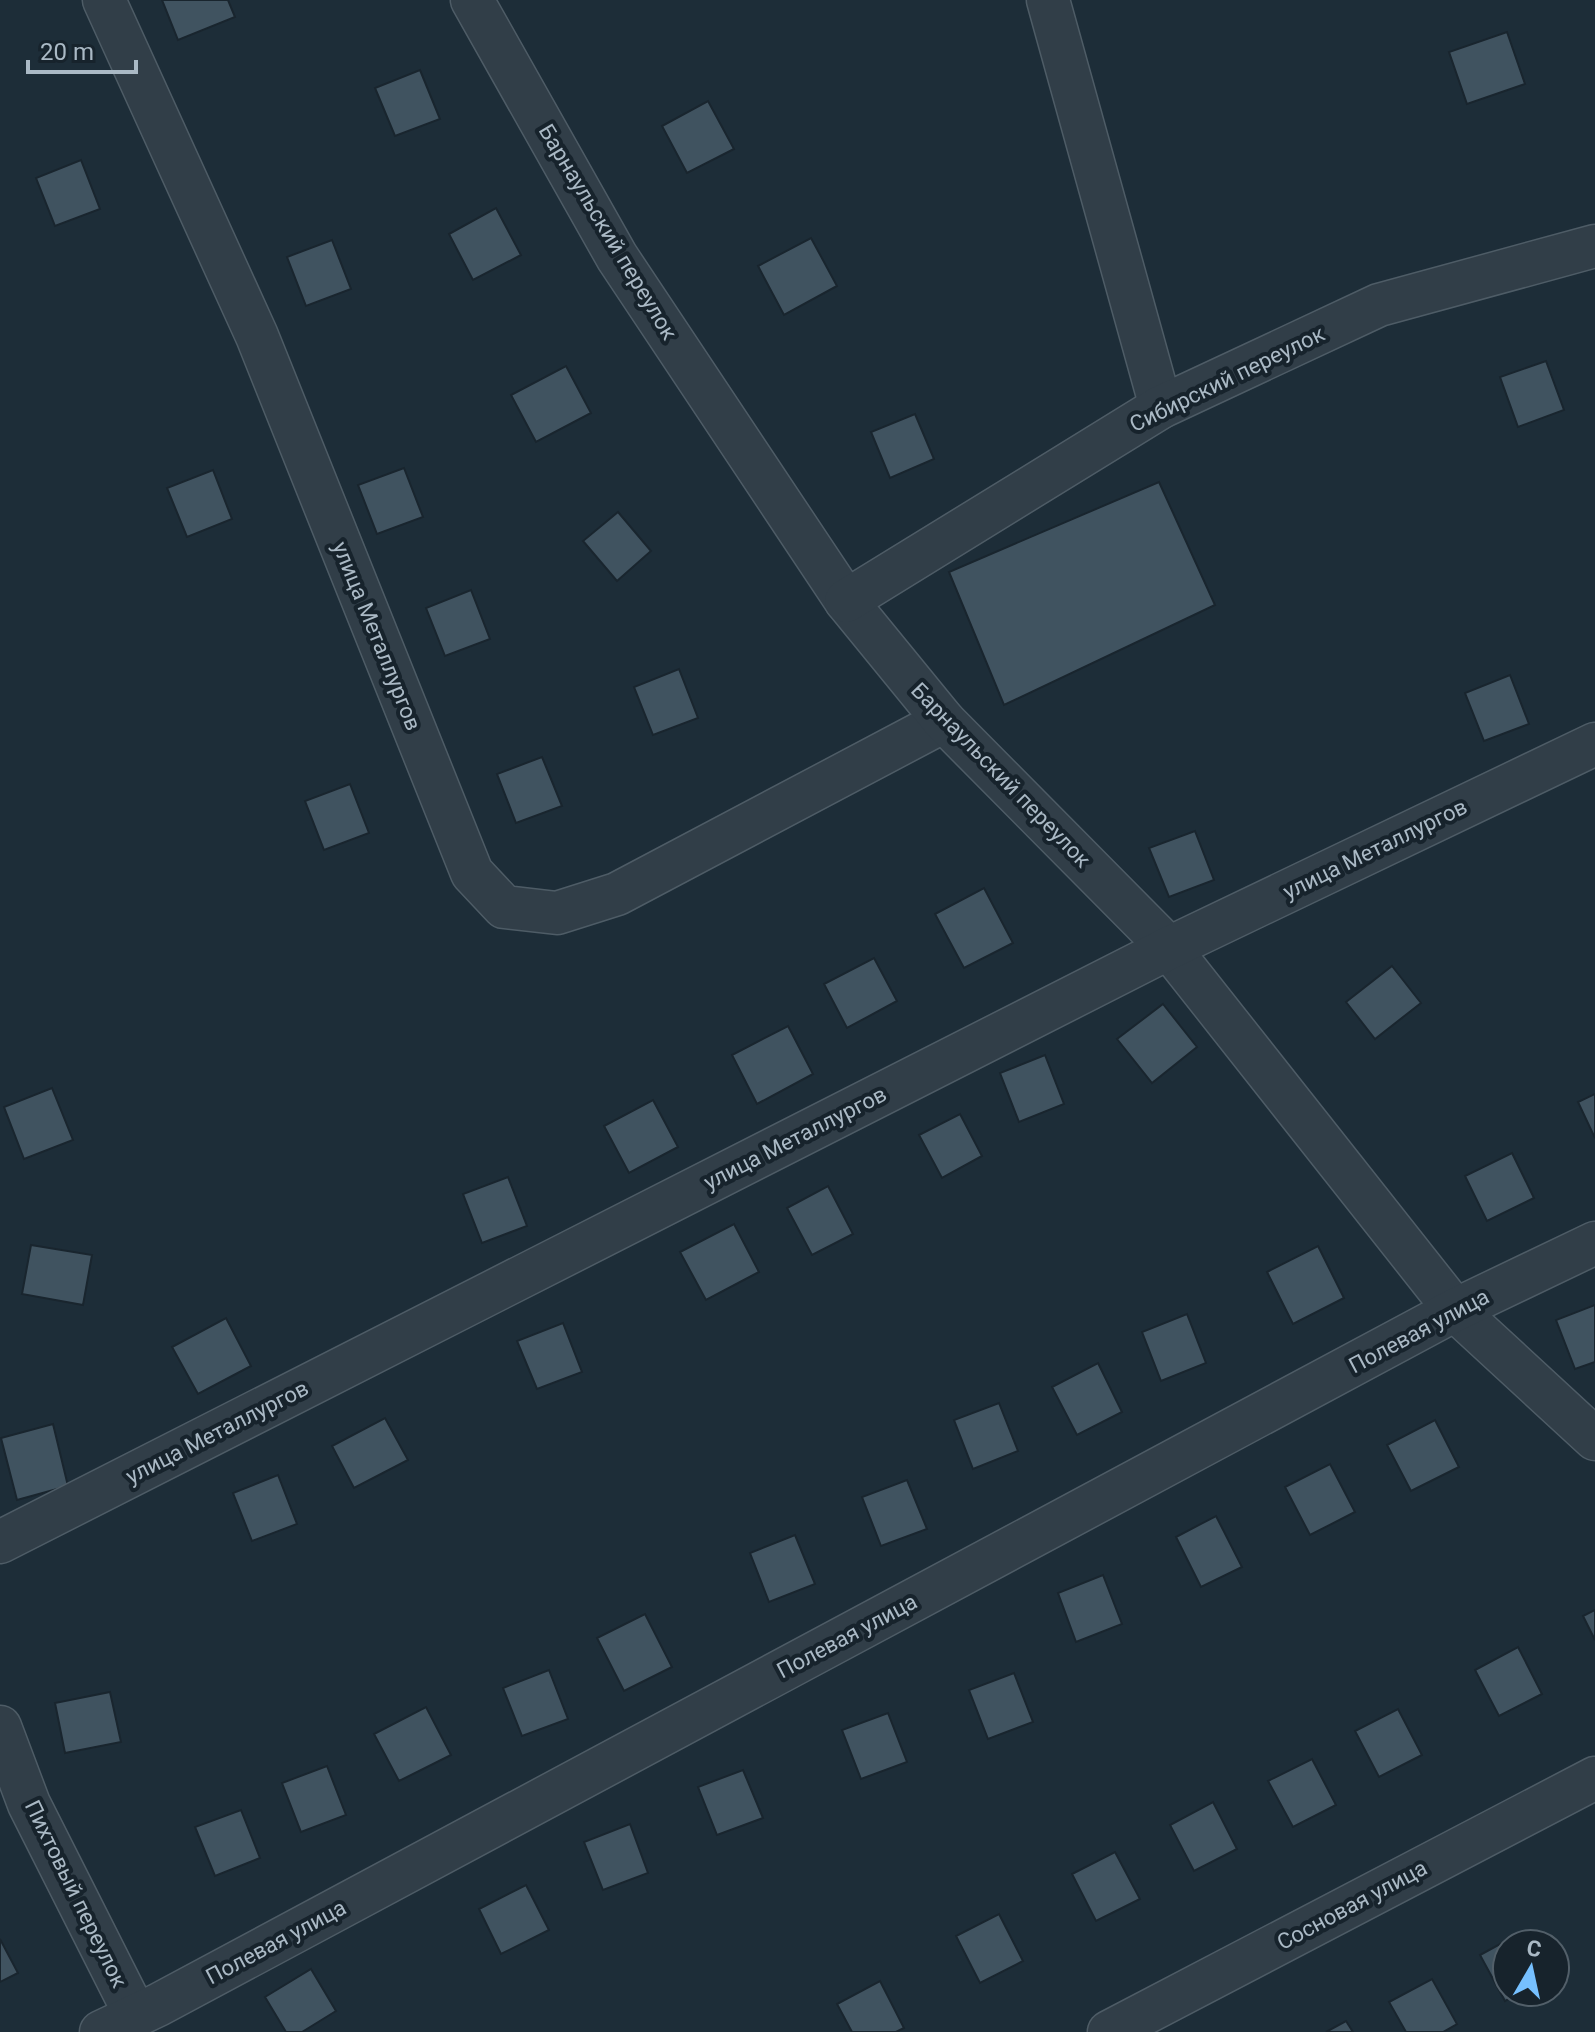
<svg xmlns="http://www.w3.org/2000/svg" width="1595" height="2032" font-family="Roboto,sans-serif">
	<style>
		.building { fill: #405360; stroke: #19252e; stroke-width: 2 }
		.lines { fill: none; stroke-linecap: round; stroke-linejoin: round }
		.minor-casing { stroke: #4e5c66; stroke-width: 45 }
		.minor { stroke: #313e48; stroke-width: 42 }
		.labels { text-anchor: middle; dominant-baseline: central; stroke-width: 8; stroke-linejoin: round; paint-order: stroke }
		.street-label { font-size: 22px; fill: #aab9c5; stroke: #17232c }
	</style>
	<rect width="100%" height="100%" fill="#1d2d38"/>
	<!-- building -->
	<g class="building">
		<path d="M162 0H228L235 17 178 40Z"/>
		<path d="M1507 32 1525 84 1467 104 1449 52Z"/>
		<path d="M420 70 440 119 395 136 375 88Z"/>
		<path d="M708 101 734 149 687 173 662 126Z"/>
		<path d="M81 160 100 209 55 226 36 178Z"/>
		<path d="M496 208 521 255 473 280 449 234Z"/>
		<path d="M811 238 837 286 784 315 758 266Z"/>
		<path d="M332 240 351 289 306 306 287 257Z"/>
		<path d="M1546 361 1564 410 1518 427 1500 377Z"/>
		<path d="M566 366 591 413 536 442 511 395Z"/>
		<path d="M915 414 934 459 890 478 871 432Z"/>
		<path d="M404 468 423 517 377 534 358 485Z"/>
		<path d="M213 470 232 519 187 537 167 488Z"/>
		<path d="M1159 482 1215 605 1004 705 949 572Z"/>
		<path d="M618 512 651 551 617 581 583 541Z"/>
		<path d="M471 590 490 639 445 656 426 608Z"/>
		<path d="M679 669 698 718 653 735 634 687Z"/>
		<path d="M1510 675 1529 724 1484 741 1465 693Z"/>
		<path d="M542 757 562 806 516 823 497 774Z"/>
		<path d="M350 784 369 833 324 850 305 801Z"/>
		<path d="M1195 831 1214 880 1169 897 1149 848Z"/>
		<path d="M984 888 1013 943 964 968 935 914Z"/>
		<path d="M874 958 897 1001 847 1028 824 984Z"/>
		<path d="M1392 966 1421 1003 1375 1039 1346 1002Z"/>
		<path d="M1163 1004 1197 1047 1152 1083 1117 1039Z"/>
		<path d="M788 1026 813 1074 757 1104 732 1055Z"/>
		<path d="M1045 1055 1064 1104 1019 1122 1000 1073Z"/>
		<path d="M52 1088 73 1140 24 1159 4 1107Z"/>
		<path d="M1595 1094V1138L1578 1102Z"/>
		<path d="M653 1100 678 1147 629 1173 604 1126Z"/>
		<path d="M960 1114 982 1156 942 1178 919 1135Z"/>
		<path d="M1512 1153 1534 1198 1487 1221 1465 1176Z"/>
		<path d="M508 1177 527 1226 482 1243 463 1194Z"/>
		<path d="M828 1186 853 1234 812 1255 787 1208Z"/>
		<path d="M734 1224 759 1272 706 1300 680 1252Z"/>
		<path d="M31 1245 92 1255 83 1305 22 1294Z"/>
		<path d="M1318 1246 1344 1298 1293 1324 1267 1272Z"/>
		<path d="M1595 1305V1362L1575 1369 1556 1320Z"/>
		<path d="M1187 1314 1206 1363 1161 1381 1142 1332Z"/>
		<path d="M226 1318 251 1366 198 1394 172 1347Z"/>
		<path d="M563 1323 582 1372 537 1389 517 1341Z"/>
		<path d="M1098 1363 1122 1412 1077 1435 1052 1387Z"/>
		<path d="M999 1403 1018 1451 973 1469 954 1420Z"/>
		<path d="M385 1418 408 1460 354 1488 332 1446Z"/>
		<path d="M1435 1420 1459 1467 1411 1491 1387 1445Z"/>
		<path d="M53 1424 68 1486 17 1500 1 1438Z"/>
		<path d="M1330 1464 1355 1512 1310 1535 1285 1487Z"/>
		<path d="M278 1475 297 1524 252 1541 233 1493Z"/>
		<path d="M907 1480 927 1529 881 1546 862 1497Z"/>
		<path d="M1216 1516 1242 1567 1201 1587 1176 1537Z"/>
		<path d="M795 1535 815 1584 769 1602 750 1553Z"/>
		<path d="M1103 1575 1122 1624 1076 1642 1058 1593Z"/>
		<path d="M1595 1610V1640L1583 1616Z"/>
		<path d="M645 1614 672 1667 624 1691 597 1638Z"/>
		<path d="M1518 1647 1542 1694 1499 1716 1475 1670Z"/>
		<path d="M549 1670 568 1719 522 1736 503 1688Z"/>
		<path d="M1014 1673 1033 1722 988 1739 969 1690Z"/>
		<path d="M110 1692 121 1742 65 1753 55 1703Z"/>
		<path d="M426 1707 451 1755 399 1781 374 1734Z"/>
		<path d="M1398 1709 1422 1755 1379 1777 1355 1731Z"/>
		<path d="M888 1713 907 1762 861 1779 842 1730Z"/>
		<path d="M1312 1759 1336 1805 1293 1827 1268 1781Z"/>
		<path d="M327 1766 346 1815 301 1832 282 1783Z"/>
		<path d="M743 1770 763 1818 717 1835 698 1787Z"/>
		<path d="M1213 1802 1237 1849 1194 1871 1170 1825Z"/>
		<path d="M241 1810 260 1858 215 1876 195 1827Z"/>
		<path d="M630 1824 648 1873 603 1890 584 1842Z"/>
		<path d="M1115 1852 1140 1899 1096 1921 1072 1874Z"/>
		<path d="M526 1885 549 1930 501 1954 479 1909Z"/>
		<path d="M999 1914 1023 1961 980 1983 956 1936Z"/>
		<path d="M1522 1932 1529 1944H1507V1992H1520L1505 2001 1480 1955Z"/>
		<path d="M0 1939 18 1973 0 1982Z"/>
		<path d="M311 1969 336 2011 302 2032H286L265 1997Z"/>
		<path d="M1432 1979 1457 2024 1443 2032H1406L1389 2002Z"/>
		<path d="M880 1981 904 2028 896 2032H852L837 2004Z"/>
		<path d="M1346 2021 1353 2032H1326Z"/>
	</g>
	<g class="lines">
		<defs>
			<g id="minor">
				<path d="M104 0 257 336 472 873 504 907 557 913 617 894 944 721"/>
				<path d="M472 0 617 257 846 601 944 721 1169 948 1455 1310 1595 1439"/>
				<path d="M1048 0 1161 407"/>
				<path d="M846 601 1161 407 1379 305 1595 246"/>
				<path d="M0 1542 1169 948 1595 744"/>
				<path d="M0 1727 29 1804 136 2016"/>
				<path d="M101 2032 158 2005 1455 1310 1595 1243"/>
				<path d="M1109 2032 1595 1778"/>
			</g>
		</defs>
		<!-- minor casing -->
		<use href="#minor" class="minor-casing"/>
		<!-- minor -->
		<use href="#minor" class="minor"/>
	</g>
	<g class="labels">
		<!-- street labels -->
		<g class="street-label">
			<text transform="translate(608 232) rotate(59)">Барнаульский переулок</text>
			<text transform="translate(1227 379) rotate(-26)">Сибирский переулок</text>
			<text transform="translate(377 636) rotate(68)">улица Металлургов</text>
			<text transform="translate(1001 775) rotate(46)">Барнаульский переулок</text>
			<text transform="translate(1375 849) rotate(-26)">улица Металлургов</text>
			<text transform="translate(795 1138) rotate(-27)">улица Металлургов</text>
			<text transform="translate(1419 1331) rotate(-28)">Полевая улица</text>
			<text transform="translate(217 1432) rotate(-27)">улица Металлургов</text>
			<text transform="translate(847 1636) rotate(-28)">Полевая улица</text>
			<text transform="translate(76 1894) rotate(64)">Пихтовый переулок</text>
			<text transform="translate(1352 1905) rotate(-28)">Сосновая улица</text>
			<text transform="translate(276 1942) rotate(-28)">Полевая улица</text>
		</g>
	</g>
	<!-- north arrow -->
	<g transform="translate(1531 1968) rotate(9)"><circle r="38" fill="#17232c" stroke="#525f69" stroke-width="2"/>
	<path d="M0-6L14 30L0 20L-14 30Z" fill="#76c0ff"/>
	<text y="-12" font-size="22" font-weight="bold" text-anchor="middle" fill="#aab9c5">С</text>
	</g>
	<!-- scale -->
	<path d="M28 60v12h108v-12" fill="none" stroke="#aab9c5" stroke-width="4"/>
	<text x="40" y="60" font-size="24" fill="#aab9c5" stroke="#17232c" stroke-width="6" paint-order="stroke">20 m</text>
</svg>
